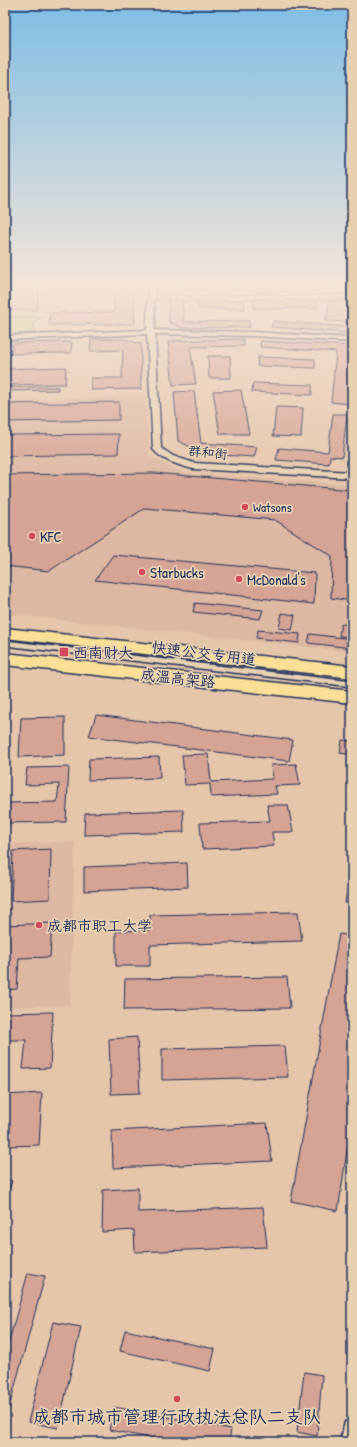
<svg xmlns="http://www.w3.org/2000/svg" width="357" height="1447" font-family="'Patrick Hand','LXGW WenKai TC',sans-serif">
	<style>
		.built { fill: #ddb9a3 }
		.green { fill: #c7d386; stroke: #718172 }
		.building { fill: #d6a495; stroke: #1b2f5e }
		.lines { fill: none; stroke-linecap: round; stroke-linejoin: round }
		.service-far1-casing { stroke: #1b2f5e; stroke-width: 6 }
		.service-casing { stroke: #1b2f5e; stroke-width: 8 }
		.minor-casing { stroke: #1b2f5e; stroke-width: 3 }
		.trunk-casing { stroke: #1b2f5e; stroke-width: 3 }
		.service-far1 { stroke: #e8d1b1; stroke-width: 4 }
		.service { stroke: #e8d1b1; stroke-width: 5 }
		.minor { fill: #e8d1b1; fill-rule: evenodd }
		.trunk { fill: #fbdf96; fill-rule: evenodd }
		.poi-dot { fill: #d1495b; stroke: #e8d1b1; stroke-width: 1.5 }
		.labels { text-anchor: middle; dominant-baseline: central; stroke-width: 3.5; stroke-linejoin: round; paint-order: stroke }
		.far-street-label { font-size: 13px; fill: #1b2f5e; stroke: #e8d1b1 }
		.far-poi-label { font-size: 13px; fill: #1b2f5e; stroke: #e8d1b1; text-anchor: start }
		.poi-label { font-size: 15px; fill: #1b2f5e; stroke: #e8d1b1; text-anchor: start }
		.street-label { font-size: 15px; fill: #1b2f5e; stroke: #e8d1b1 }
		.near-poi-label { font-size: 18px; fill: #1b2f5e; stroke: #e8d1b1 }
	</style>
	<rect width="100%" height="100%" fill="#e6c6aa"/>
	<filter id="ink" filterUnits="userSpaceOnUse"><feTurbulence type="fractalNoise" baseFrequency=".025" numOctaves="2"/><feDisplacementMap in="SourceGraphic" scale="8" xChannelSelector="R" yChannelSelector="G"/><feConvolveMatrix kernelMatrix="1 2 1 2 8 2 1 2 1" color-interpolation-filters="sRGB"/></filter>
	<g filter="url(#ink)">
		<!-- built -->
		<g class="built">
			<path d="M5 285H27L43 290 48 297 47 313 43 317H5Z"/>
			<path d="M146 396 149 456 183 473 352 485V652L5 614V400Z"/>
			<path d="M75 842 70 1005 5 1007V844Z"/>
		</g>
		<!-- green -->
		<path class="green" d="M5 317H43L34 321V333L5 334Z"/>
		<!-- building -->
		<g class="building">
			<path d="M113 285H133L135 324 49 325 50 313 114 312Z"/>
			<path d="M165 285H235L236 289 180 290V286Z"/>
			<path d="M255 285H316L318 291 257 292Z"/>
			<path d="M5 287H40L36 310H5Z"/>
			<path d="M329 287H343L346 295H332Z"/>
			<path d="M168 299H182L184 322 249 321 250 327 183 328 169 322Z"/>
			<path d="M253 299H315L318 308 254 309Z"/>
			<path d="M244 300 245 309H199L198 301Z"/>
			<path d="M329 301 350 302 347 322 326 321Z"/>
			<path d="M273 321 349 327 347 333 271 327Z"/>
			<path d="M91 339H125L141 344V389L91 390V378H122L123 350 90 351Z"/>
			<path d="M243 339 244 346 190 347 196 384 173 385 168 341Z"/>
			<path d="M261 341 352 346 348 404 331 402 336 352 260 347Z"/>
			<path d="M72 342 71 353 11 354 13 343Z"/>
			<path d="M208 356H230L231 378H209Z"/>
			<path d="M258 357 315 359V368L257 366Z"/>
			<path d="M66 367 65 384 5 385V369Z"/>
			<path d="M253 383 312 385V395L252 392Z"/>
			<path d="M8 387H58V390L8 391Z"/>
			<path d="M241 390 249 434H220L213 391Z"/>
			<path d="M194 391 201 443 257 447 254 457 205 454 178 441 174 392Z"/>
			<path d="M119 402V420L5 422V404Z"/>
			<path d="M276 407 303 408 301 437 273 436Z"/>
			<path d="M333 414H347L342 457 330 456 329 464 276 460 279 448 328 452Z"/>
			<path d="M119 434 118 454 5 456V435Z"/>
			<path d="M154 473 352 490V601L331 598 332 556 275 520 145 508 49 571 5 566V475Z"/>
			<path d="M113 555 315 573 314 604 95 580Z"/>
			<path d="M195 603 263 610 260 619 193 612Z"/>
			<path d="M282 613 295 615 292 630 279 628Z"/>
			<path d="M341 624 352 625V637L339 636Z"/>
			<path d="M258 630 300 634 299 643 256 638Z"/>
			<path d="M310 634 352 639V648L308 643Z"/>
			<path d="M5 708H8L7 729H5Z"/>
			<path d="M96 715 293 740 289 761 89 736Z"/>
			<path d="M65 717V755L19 757 21 718Z"/>
			<path d="M342 740 352 741V755L340 753Z"/>
			<path d="M208 754 211 782 273 779 271 765 296 764 300 785 275 786 277 794 211 797 210 784 185 785 182 755Z"/>
			<path d="M159 757 160 778 88 780 89 759Z"/>
			<path d="M69 767 66 822 5 823V803L57 802 59 784 25 785 27 768Z"/>
			<path d="M267 805H288L293 832H272L274 846 202 849 200 823 270 821Z"/>
			<path d="M183 810 184 832 84 835 85 813Z"/>
			<path d="M51 849 50 899 11 901 13 851Z"/>
			<path d="M352 860V904L345 903Z"/>
			<path d="M187 863 188 887 84 891V867Z"/>
			<path d="M298 912 302 941 150 945V966H116V931L150 930V915Z"/>
			<path d="M52 923 50 957 19 958 17 989 5 990V925Z"/>
			<path d="M339 934 352 936V1117L338 1211 291 1201Z"/>
			<path d="M287 977 290 1008 124 1010 125 979Z"/>
			<path d="M53 1012 50 1068 23 1069 26 1040H5V1013Z"/>
			<path d="M137 1037 140 1093 111 1094 109 1039Z"/>
			<path d="M285 1046 288 1077 162 1080V1049Z"/>
			<path d="M42 1093 39 1145 7 1146 9 1128H5V1095Z"/>
			<path d="M267 1123 272 1161 113 1168 112 1131Z"/>
			<path d="M5 1179 12 1181 5 1202Z"/>
			<path d="M138 1188V1212L263 1207 267 1247 135 1252 134 1230 102 1232 103 1190Z"/>
			<path d="M28 1273 45 1276 5 1422V1355Z"/>
			<path d="M53 1322 81 1327 58 1428 28 1422Z"/>
			<path d="M125 1330 215 1349 210 1371 120 1351Z"/>
			<path d="M304 1372 322 1375 317 1436 297 1432Z"/>
			<path d="M114 1407 231 1429 229 1442H171L109 1430Z"/>
		</g>
		<g class="lines">
			<defs>
				<path id="service-far1" d="M151 296 209 299 264 296 278 298 352 297"/>
				<path id="service" d="M5 643 352 684"/>
				<g id="minor">
					<path d="M148 285H154L155 330 253 332 352 338V342L253 336 155 334 161 448 173 456 194 463 352 472V478L193 469C179 465 162 461 153 449L147 334 5 340V336L147 330Z"/>
					<path d="M352 1419V1442H340L345 1422Z"/>
				</g>
				<g id="trunk">
					<path d="M5 628 352 666V678L5 638Z"/>
					<path d="M5 653 352 691V703L5 665Z"/>
				</g>
			</defs>
			<!-- service-far1 casing -->
			<use href="#service-far1" class="service-far1-casing"/>
			<!-- service casing -->
			<use href="#service" class="service-casing"/>
			<!-- minor casing -->
			<use href="#minor" class="minor-casing"/>
			<!-- trunk casing -->
			<use href="#trunk" class="trunk-casing"/>
			<!-- service-far1 -->
			<use href="#service-far1" class="service-far1"/>
			<!-- service -->
			<use href="#service" class="service"/>
			<!-- minor -->
			<use href="#minor" class="minor"/>
			<!-- trunk -->
			<use href="#trunk" class="trunk"/>
		</g>
	</g>
	<!-- sky -->
	<linearGradient id="sky" x2="0" y2="1"><stop stop-color="#7ebde5"/><stop offset="0.58" stop-color="#f4e5d9"/><stop offset="1" stop-color="#f4e5d9" stop-opacity="0"/></linearGradient>
	<rect width="357" height="488" fill="url(#sky)"/>
	<!-- markers -->
	<g class="poi-dot">
		<circle cx="245" cy="507" r="4"/>
		<circle cx="32" cy="536" r="4"/>
		<circle cx="142" cy="572" r="4"/>
		<circle cx="239" cy="579" r="4"/>
		<rect x="59" y="647" width="10" height="10" rx="2"/>
		<circle cx="39" cy="925" r="4"/>
		<circle cx="177" cy="1399" r="4"/>
	</g>
	<g class="labels">
		<!-- far-street labels -->
		<g class="far-street-label">
			<text transform="translate(208 452) rotate(6)">群和街</text>
		</g>
		<!-- far-poi labels -->
		<g class="far-poi-label">
			<text x="253" y="507">Watsons</text>
		</g>
		<!-- poi labels -->
		<g class="poi-label">
			<text x="40" y="536">KFC</text>
			<text x="150" y="572">Starbucks</text>
			<text x="247" y="579">McDonald's</text>
			<text x="73" y="652">西南财大</text>
			<text x="47" y="925">成都市职工大学</text>
		</g>
		<!-- street labels -->
		<g class="street-label">
			<text transform="translate(204 653) rotate(7)">快速公交专用道</text>
			<text transform="translate(178 678) rotate(6)">成温高架路</text>
		</g>
		<!-- near-poi labels -->
		<g class="near-poi-label">
			<text x="177" y="1416">成都市城市管理行政执法总队二支队</text>
		</g>
	</g>
	<!-- margin -->
	<rect width="357" height="1447" fill="none" stroke="#e8d1b1" stroke-width="20"/>
	<rect x="10" y="10" width="337" height="1427" fill="none" stroke="#1b2f5e" stroke-width="1.5" filter="url(#ink)"/>
</svg>
